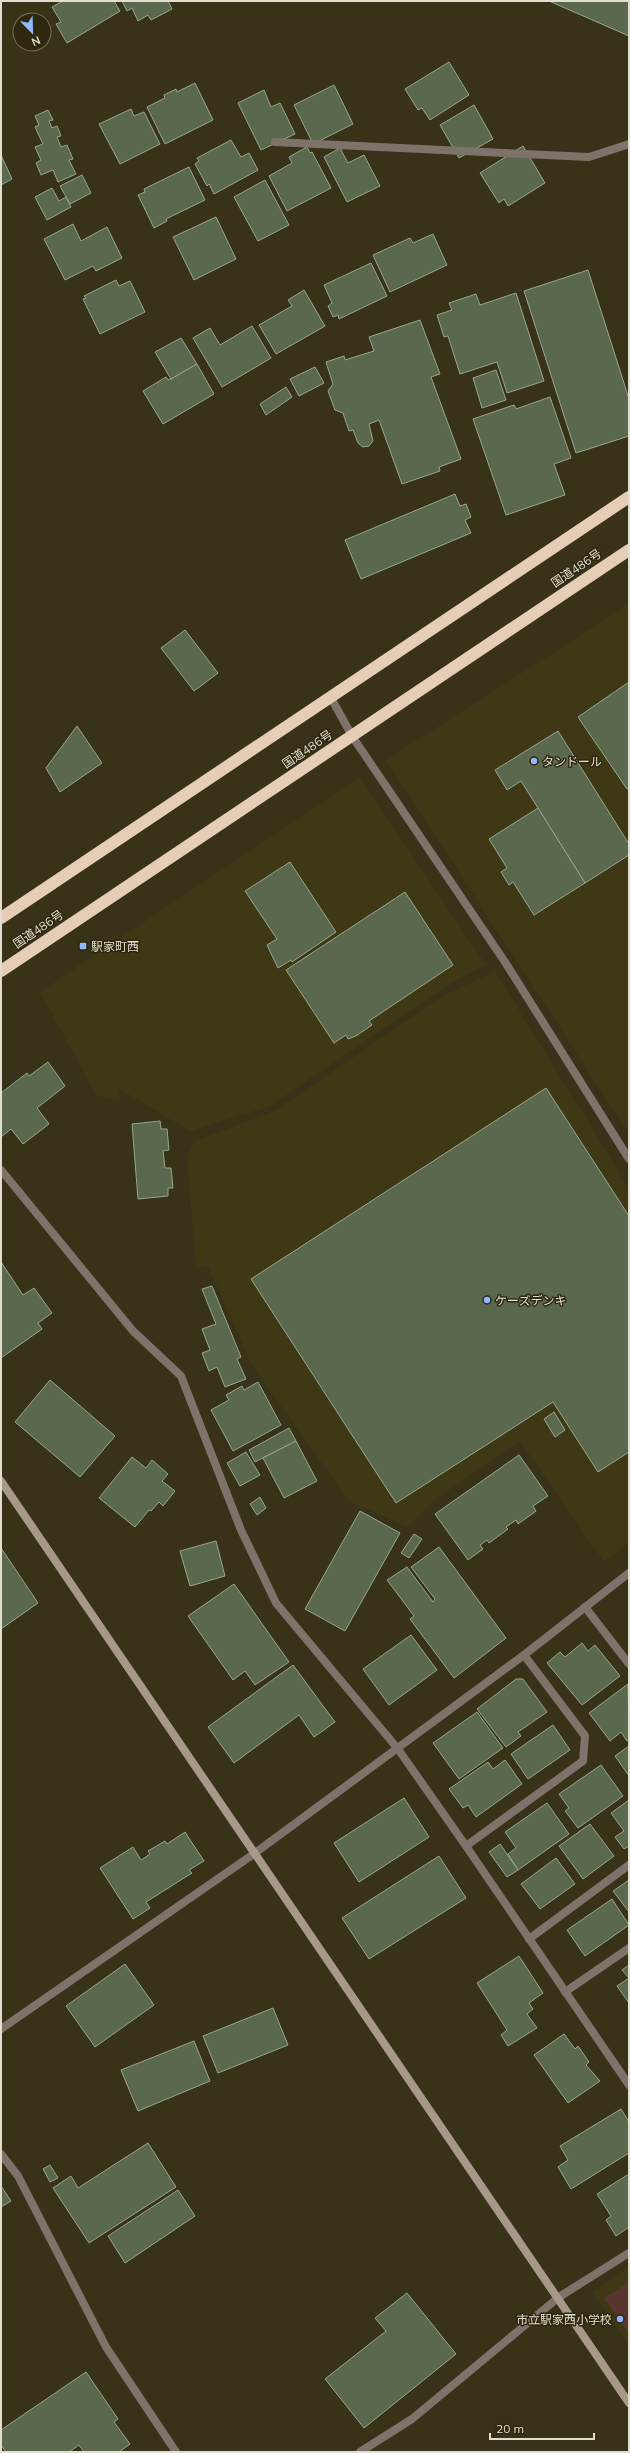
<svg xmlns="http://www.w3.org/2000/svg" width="630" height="2453" font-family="Mulish,'Noto Sans JP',sans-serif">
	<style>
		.built { fill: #3f3815 }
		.green { fill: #58362f }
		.building { fill: #5a684e; stroke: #98a78b }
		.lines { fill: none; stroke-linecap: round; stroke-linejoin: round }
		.lane { stroke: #7e736a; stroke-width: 8 }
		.street { stroke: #7e736a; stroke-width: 8 }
		.secondary { stroke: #a89889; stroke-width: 8 }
		.highway { stroke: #e6cdb5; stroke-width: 12 }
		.poi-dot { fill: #90b8fd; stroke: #2e280e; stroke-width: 1.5 }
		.labels { text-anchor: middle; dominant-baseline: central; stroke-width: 3; stroke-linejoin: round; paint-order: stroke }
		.street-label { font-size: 12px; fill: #e1decf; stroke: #2e280e }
		.poi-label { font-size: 12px; fill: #e1decf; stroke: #2e280e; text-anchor: start }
	</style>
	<rect width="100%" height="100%" fill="#383218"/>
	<!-- built -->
	<g class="built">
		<path d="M629 604V1134L386 760Z"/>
		<path d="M360 777 486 965 453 982 270 1106 190 1131 118 1088 120 1101 96 1095 40 992Z"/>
		<path d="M495 971 629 1188V1543L604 1562 520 1441 433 1501 407 1527 349 1501 252 1366 208 1266 196 1268 187 1157 195 1141 275 1111 441 997Z"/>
		<path d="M629 2267V2346L592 2292Z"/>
	</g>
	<!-- green -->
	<path class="green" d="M629 2282V2333L604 2298Z"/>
	<!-- building -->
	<g class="building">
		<path d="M63 1H114L120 11 67 43 56 24 61 22 52 7Z"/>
		<path d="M122 1H168L172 9 151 20 148 15 138 21 132 8 127 11Z"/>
		<path d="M549 1H629V36Z"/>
		<path d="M449 62 469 95 430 120 422 108 418 110 405 89Z"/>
		<path d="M195 83 213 120 165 144 147 107 165 98 164 95 176 89 177 92Z"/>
		<path d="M334 85 353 124 313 144 294 105Z"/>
		<path d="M264 90 271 107 280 103 295 134 261 150 238 103Z"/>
		<path d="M474 105 493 139 459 158 440 125Z"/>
		<path d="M131 109 134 116 144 112 160 144 120 164 99 124Z"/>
		<path d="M48 110 53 120 49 121 52 128 57 126 61 136 57 137 61 147 67 145 73 159 69 160 76 174 58 182 53 170 41 175 36 163 41 160 35 147 43 144 35 127 39 125 35 116Z"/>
		<path d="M231 140 241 157 249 153 258 170 214 194 209 184 207 186 195 164 199 161 197 158Z"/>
		<path d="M523 146 545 183 508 206 504 199 499 203 480 173Z"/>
		<path d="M307 147 310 153 312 152 331 188 287 211 269 176 292 163 289 157Z"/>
		<path d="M340 148 348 163 364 155 380 186 347 202 324 157Z"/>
		<path d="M1 155 12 179 1 185Z"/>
		<path d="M189 167 205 200 166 219 167 221 154 228 138 195 145 192 144 189Z"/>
		<path d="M82 175 91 193 70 204 60 186Z"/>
		<path d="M265 180 289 225 258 241 234 197Z"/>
		<path d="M52 188 59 201 66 197 71 207 47 220 35 197Z"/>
		<path d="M216 217 236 259 194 280 173 237Z"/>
		<path d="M73 224 81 241 107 227 122 258 96 271 93 266 65 280 44 239Z"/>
		<path d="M433 234 447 265 390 292 373 255 410 238 413 243Z"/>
		<path d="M371 263 387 296 339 319 338 315 333 317 328 306 332 303 324 285Z"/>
		<path d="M588 270 629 399V436L576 453 524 291Z"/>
		<path d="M116 280 119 286 130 281 145 312 100 334 83 299 86 298 84 296Z"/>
		<path d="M304 290 325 326 276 354 259 325 292 306 288 300Z"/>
		<path d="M516 293 544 381 507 393 497 362 460 374 448 336 444 337 437 315 452 310 449 303 476 294 480 305Z"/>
		<path d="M420 320 440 374 431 377 461 459 439 467 440 471 402 484 379 420 369 424 373 441 369 446 363 447 358 443 353 430 349 431 343 413 335 410 328 391 333 384 326 362 344 356 345 360 374 351 369 337Z"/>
		<path d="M252 326 271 358 222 387 193 338 210 328 220 345Z"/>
		<path d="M181 338 197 364 171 379 155 352Z"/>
		<path d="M197 364 214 394 163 424 143 391 166 377 168 380 171 379Z"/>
		<path d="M315 367 324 383 299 396 290 379Z"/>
		<path d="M496 370 506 400 482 408 473 378Z"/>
		<path d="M286 387 292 397 266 415 260 404Z"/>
		<path d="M550 397 571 458 554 464 565 495 506 515 473 419 514 405 516 409Z"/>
		<path d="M455 494 460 506 466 504 471 517 465 520 471 533 361 579 345 540Z"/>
		<path d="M185 630 218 673 194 691 161 648Z"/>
		<path d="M629 682V788L627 789 578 717Z"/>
		<path d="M77 726 102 763 60 792 46 768Z"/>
		<path d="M558 731 629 844V855L585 883 521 781 507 790 495 770Z"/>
		<path d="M538 808 585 883 534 915 513 882 509 885 501 872 507 868 489 839Z"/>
		<path d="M290 862 336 932 292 962 291 960 278 968 267 945 277 939 245 891Z"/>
		<path d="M405 892 453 965 369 1021 372 1025 356 1036 348 1039 346 1035 334 1043 286 970Z"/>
		<path d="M48 1062 65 1086 37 1108 49 1124 23 1144 11 1129 1 1137V1093L27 1073 29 1076Z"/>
		<path d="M546 1088 629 1216V1452L598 1472 553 1402 396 1503 251 1279Z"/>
		<path d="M160 1121 161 1129H167L169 1150 163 1151 165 1168H171L173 1188H168V1196L138 1199 132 1124Z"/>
		<path d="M1 1262 23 1295 34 1288 52 1313 38 1323 42 1329 1 1358Z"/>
		<path d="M212 1286 241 1357 237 1359 246 1379 225 1387 217 1367 209 1371 202 1353 210 1350 202 1329 216 1324 202 1289Z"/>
		<path d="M50 1380 115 1436 80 1477 15 1422Z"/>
		<path d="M258 1382 281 1425 233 1451 211 1410 229 1400 226 1395 242 1386 244 1390Z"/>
		<path d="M554 1412 565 1430 555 1437 544 1419Z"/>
		<path d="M289 1428 296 1441 255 1462 249 1450Z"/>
		<path d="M296 1441 317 1481 284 1498 263 1458Z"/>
		<path d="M246 1452 260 1475 240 1486 227 1463Z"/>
		<path d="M519 1455 548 1496 533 1506 536 1511 518 1524 516 1520 506 1527 508 1529 489 1543 487 1540 480 1545 483 1549 468 1560 435 1514Z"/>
		<path d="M132 1457 146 1468 152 1460 168 1474 162 1481 175 1491 163 1506 159 1502 151 1511 149 1510 135 1527 99 1498Z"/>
		<path d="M260 1497 266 1508 257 1515 250 1504Z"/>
		<path d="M360 1511 400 1533 345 1631 305 1609Z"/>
		<path d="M414 1534 422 1539 409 1558 401 1553Z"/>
		<path d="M216 1541 225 1576 190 1586 180 1551Z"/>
		<path d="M439 1547 506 1638 454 1678 410 1619 414 1616 387 1580 407 1567 433 1602 435 1599 411 1567Z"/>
		<path d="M1 1548 38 1603 1 1629Z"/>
		<path d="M234 1584 289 1662 255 1685 245 1671 233 1680 188 1616Z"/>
		<path d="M411 1635 437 1670 389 1705 363 1669Z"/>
		<path d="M582 1643 588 1651 595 1645 620 1676 582 1705 547 1663 560 1652 565 1657Z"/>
		<path d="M293 1665 335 1722 314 1737 299 1715 234 1763 208 1727Z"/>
		<path d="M516 1679H523L547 1712 518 1732 521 1736 506 1747 477 1709Z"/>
		<path d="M628 1684 629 1740 627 1741 621 1732 610 1741 589 1713Z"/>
		<path d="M477 1712 503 1748 459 1779 433 1743Z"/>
		<path d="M553 1725 570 1750 528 1779 511 1754Z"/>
		<path d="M629 1746V1776L615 1756Z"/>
		<path d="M505 1760 522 1784 476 1817 468 1805 463 1808 449 1789 488 1762 493 1769Z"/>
		<path d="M601 1765 623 1796 578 1828 565 1811 569 1808 559 1794Z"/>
		<path d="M404 1798 429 1837 359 1882 334 1843Z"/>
		<path d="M629 1800V1846L624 1849 615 1837 624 1831 611 1813Z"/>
		<path d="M547 1803 569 1834 518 1870 508 1854 516 1848 505 1832Z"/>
		<path d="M590 1824 614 1856 583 1879 559 1846Z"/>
		<path d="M185 1832 204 1861 189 1870 192 1873 146 1902 150 1908 133 1919 100 1868 133 1847 141 1860 150 1854 148 1851 165 1841 167 1844Z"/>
		<path d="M500 1844 518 1870 507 1877 489 1852Z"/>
		<path d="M439 1856 466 1898 369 1959 342 1918Z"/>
		<path d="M556 1858 575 1884 540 1909 521 1884Z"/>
		<path d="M629 1880V1912L613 1891Z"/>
		<path d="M612 1899 629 1925 585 1956 567 1930Z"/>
		<path d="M519 1956 543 1993 529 2003 533 2009 527 2014 537 2028 508 2046 501 2035 507 2030 477 1983Z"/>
		<path d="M125 1964 154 2005 95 2047 66 2006Z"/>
		<path d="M629 1965V2003L617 1986 629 1978 622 1970Z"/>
		<path d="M273 2008 288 2045 218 2073 203 2036Z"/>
		<path d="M564 2034 575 2049 578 2046 589 2062 586 2065 600 2081 568 2103 534 2055Z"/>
		<path d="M194 2041 210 2081 138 2111 121 2070Z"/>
		<path d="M621 2109 629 2122V2153L571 2189 558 2167 568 2160 560 2146Z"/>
		<path d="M148 2143 176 2187 89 2243 53 2188 71 2176 78 2188Z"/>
		<path d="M50 2165 58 2178 50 2182 43 2169Z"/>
		<path d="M629 2174V2227L616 2236 606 2220 611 2216 597 2194Z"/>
		<path d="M1 2186 11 2201 1 2207Z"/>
		<path d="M178 2190 195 2216 125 2263 108 2236Z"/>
		<path d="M407 2293 456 2354 364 2428 325 2379 386 2331 375 2318Z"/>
		<path d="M86 2372 118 2419 114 2422 130 2444 119 2452H84L79 2445 69 2452H6L1 2445V2430Z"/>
	</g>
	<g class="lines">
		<!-- lane -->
		<path class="lane" d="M275 142 589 157 629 144"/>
		<!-- street -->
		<g class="street">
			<path d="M330 696 352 736 505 962 629 1159"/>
			<path d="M1 1170 133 1331 181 1376 241 1530 276 1603 398 1749 466 1846 629 2085"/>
			<path d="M585 1607 629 1664"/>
			<path d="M466 1846 583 1761 585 1736 524 1655"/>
			<path d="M529 1939 629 1865"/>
			<path d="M565 1992 629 1948"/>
			<path d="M1 2029 255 1853 524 1655 629 1573"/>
			<path d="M1 2154 18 2176 106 2347 176 2452"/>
			<path d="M360 2452 412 2419 559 2297 629 2253"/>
		</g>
		<!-- secondary -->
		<path class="secondary" d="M1 1481 629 2403"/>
		<!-- highway -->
		<g class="highway">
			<path d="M1 918 629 497"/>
			<path d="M1 971 629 550"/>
		</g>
	</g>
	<!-- markers -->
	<g class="poi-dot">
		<circle cx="534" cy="761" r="4"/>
		<rect x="79" y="942" width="8" height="8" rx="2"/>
		<circle cx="487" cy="1300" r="4"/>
		<circle cx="620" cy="2319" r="4"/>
	</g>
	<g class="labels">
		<!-- street labels -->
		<g class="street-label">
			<text transform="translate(576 568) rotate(-34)">国道486号</text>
			<text transform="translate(307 749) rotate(-34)">国道486号</text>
			<text transform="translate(38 929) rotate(-34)">国道486号</text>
		</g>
		<!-- poi labels -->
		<g class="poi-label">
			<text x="542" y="761">タンドール</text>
			<text x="91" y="946">駅家町西</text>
			<text x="495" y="1300">ケーズデンキ</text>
			<text x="612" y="2319" text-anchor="end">市立駅家西小学校</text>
		</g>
	</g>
	<!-- border -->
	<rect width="630" height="2453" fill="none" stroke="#e1decf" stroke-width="4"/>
	<!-- north arrow -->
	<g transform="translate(32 32) rotate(157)"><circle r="19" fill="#2e280e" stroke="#76715b"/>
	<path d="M0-3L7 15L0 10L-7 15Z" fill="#90b8fd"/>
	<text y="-6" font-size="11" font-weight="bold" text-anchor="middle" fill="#e1decf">N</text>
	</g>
	<!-- scale -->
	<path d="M490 2433v6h104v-6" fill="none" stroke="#e1decf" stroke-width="2"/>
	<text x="496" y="2433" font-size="12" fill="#e1decf" stroke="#2e280e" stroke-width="3" paint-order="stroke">20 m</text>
</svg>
